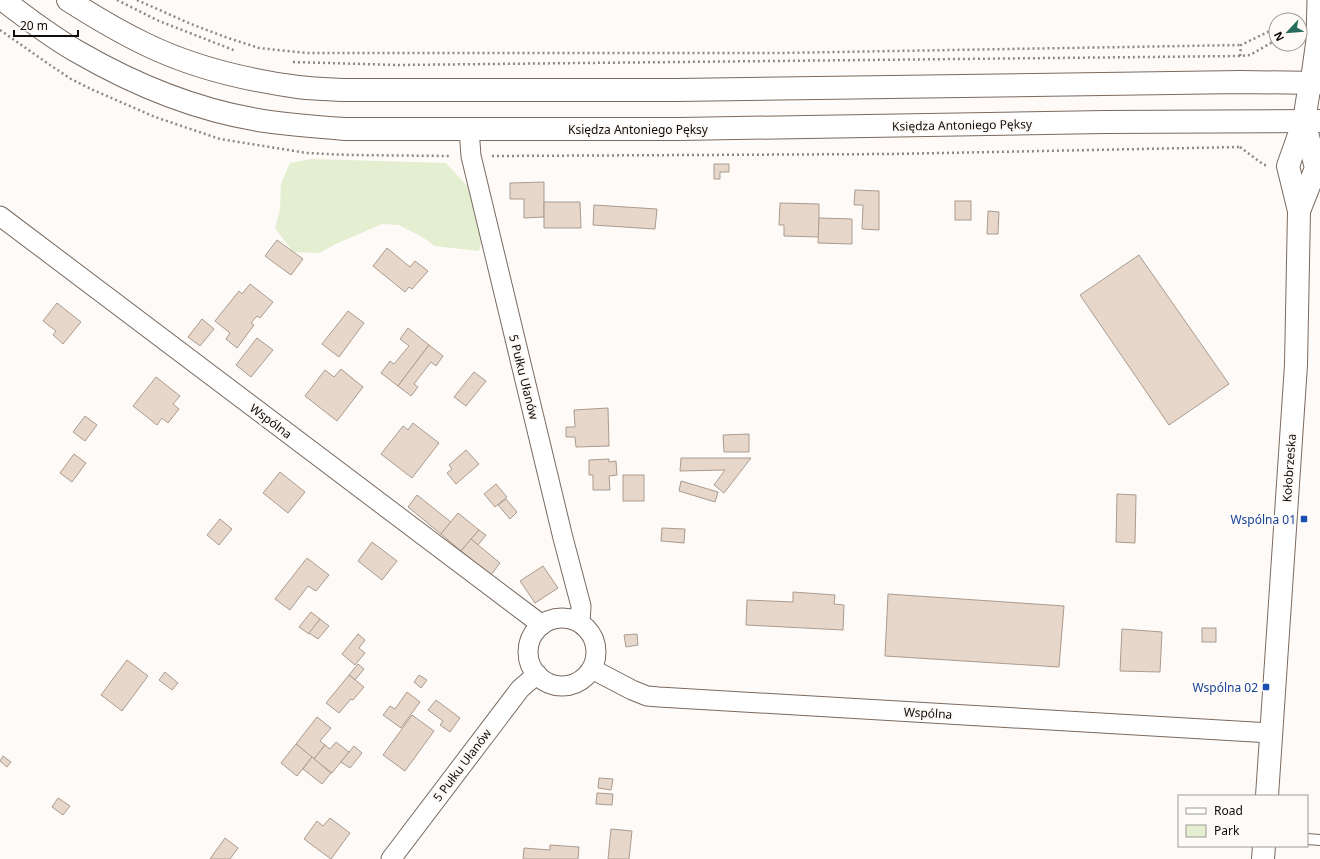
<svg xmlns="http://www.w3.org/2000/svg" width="1320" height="859" font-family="'Noto Sans',sans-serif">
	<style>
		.green { fill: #e4eed0 }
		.building { fill: #e7d6ca; stroke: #ab9b8f }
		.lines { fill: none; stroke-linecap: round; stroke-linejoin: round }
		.service-casing { stroke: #7a6a5f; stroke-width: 12 }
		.minor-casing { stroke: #7a6a5f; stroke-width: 21 }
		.tertiary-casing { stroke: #7a6a5f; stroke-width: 24 }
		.secondary-casing { stroke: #7a6a5f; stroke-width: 24 }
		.path { stroke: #8c8885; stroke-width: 2.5; stroke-dasharray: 2 3; stroke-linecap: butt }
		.service { stroke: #fff; stroke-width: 10 }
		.minor { stroke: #fff; stroke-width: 19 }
		.tertiary { stroke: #fff; stroke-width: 22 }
		.secondary { stroke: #fff; stroke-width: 22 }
		.transit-dot { fill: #1a4fb4; stroke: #fdfaf7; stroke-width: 1.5 }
		.labels { text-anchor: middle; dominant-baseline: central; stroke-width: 4; stroke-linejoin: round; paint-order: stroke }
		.street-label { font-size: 12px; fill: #110c08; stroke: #fdfaf7 }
		.transit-label { font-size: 12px; fill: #164399; stroke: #fdfaf7; text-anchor: end }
	</style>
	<rect width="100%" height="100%" fill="#fdfaf7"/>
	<!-- green -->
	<path class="green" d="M311 159 446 163 472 191 482 240 479 251 435 246 424 238 399 225 382 224 340 242 319 253 293 252 275 228 280 209 281 184 290 163Z"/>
	<!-- building -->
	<g class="building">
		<path d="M714 164H729V172H720V179H714Z"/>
		<path d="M544 182V217L524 218V199H510V183Z"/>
		<path d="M855 190 879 191V230L862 229 863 205H854Z"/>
		<rect x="955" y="201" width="16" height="19"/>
		<path d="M544 202H580L581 228H544Z"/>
		<path d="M780 203 819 204V237L784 236V225H779Z"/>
		<path d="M594 205 657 209 655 229 593 225Z"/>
		<path d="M988 211 999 212 998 234H987Z"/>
		<path d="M819 218 852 219V244L818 243Z"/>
		<path d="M277 240 303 259 291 275 265 256Z"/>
		<path d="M387 248 410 267 415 261 428 271 412 289 409 287 405 292 373 266Z"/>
		<path d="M1139 255 1229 384 1169 425 1080 295Z"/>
		<path d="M250 284 273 302 260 318 257 316 251 323 254 325 237 348 226 339 230 333 215 321 239 291 242 294Z"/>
		<path d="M57 303 81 322 63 344 53 335 56 331 43 321Z"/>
		<path d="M348 311 364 323 339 357 322 344Z"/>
		<path d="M202 319 214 329 200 346 188 337Z"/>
		<path d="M408 328 429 345 398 386 381 373 390 361 394 364 409 346 400 339Z"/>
		<path d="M257 338 273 350 251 377 236 365Z"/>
		<path d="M429 345 443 356 436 366 431 362 414 384 418 387 411 396 398 386Z"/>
		<path d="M341 369 363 387 337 421 305 396 325 370 334 377Z"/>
		<path d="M474 372 486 381 466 406 454 397Z"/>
		<path d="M156 377 180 396 173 404 179 409 168 423 162 418 157 425 133 406Z"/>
		<path d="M608 408 609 446 576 447 575 437H566V427H575L574 410Z"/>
		<path d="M85 416 97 425 85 441 73 432Z"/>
		<path d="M413 423 439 443 412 478 381 454 403 426 408 430Z"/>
		<path d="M749 434V452H724L723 435Z"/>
		<path d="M466 450 479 464 456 484 447 473 452 469 449 465Z"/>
		<path d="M74 454 86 463 72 482 60 473Z"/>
		<path d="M681 458H751L724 493 714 485 725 470 680 471Z"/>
		<path d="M609 459V462L616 461 617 475 609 476 610 490H593V475H589V460Z"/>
		<path d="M280 472 305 492 288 513 263 493Z"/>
		<rect x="623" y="475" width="21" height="26"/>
		<path d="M681 481 718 492 715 502 679 491Z"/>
		<path d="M496 484 507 497 495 507 484 494Z"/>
		<path d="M1117 494 1136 495 1135 543 1116 542Z"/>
		<path d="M417 495 451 522 441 534 408 507Z"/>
		<path d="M506 499 517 512 510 519 498 505Z"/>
		<path d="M458 513 479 530 461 551 441 534Z"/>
		<path d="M220 519 232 529 219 545 207 535Z"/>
		<path d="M662 528 685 529 684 543 661 541Z"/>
		<path d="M479 530 486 535 478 545 471 539Z"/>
		<path d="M471 539 500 563 491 575 461 551Z"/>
		<path d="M372 542 397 561 382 580 358 561Z"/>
		<path d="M307 558 329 575 316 591 308 586 290 610 275 599Z"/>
		<path d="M543 566 558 588 535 603 520 581Z"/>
		<path d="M793 592 835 595 834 604 844 605 843 630 746 625 747 600 793 602Z"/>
		<path d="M888 594 1064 606 1059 667 885 656Z"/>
		<path d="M311 612 320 619 309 634 299 627Z"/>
		<path d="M320 619 329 626 318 639 309 633Z"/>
		<rect x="1202" y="628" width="14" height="14"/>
		<path d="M1122 629 1162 632 1160 672 1120 671Z"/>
		<path d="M358 634 365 640 359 648 365 653 355 665 342 654Z"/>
		<path d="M637 634 638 645 626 647 624 635Z"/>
		<path d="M127 660 148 676 122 711 101 695Z"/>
		<path d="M358 664 364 669 355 680 349 675Z"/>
		<path d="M165 672 178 683 172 690 159 680Z"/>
		<path d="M349 675 364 687 353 700 351 699 339 713 326 703Z"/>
		<path d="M419 675 427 680 421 688 414 682Z"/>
		<path d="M407 692 420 702 401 728 383 715 390 706 395 709Z"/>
		<path d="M436 700 460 718 450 732 440 725 443 721 428 710Z"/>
		<path d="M412 715 434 731 405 771 383 755Z"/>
		<path d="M317 717 331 728 320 741 325 745 314 759 296 744Z"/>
		<path d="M336 742 349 752 332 773 314 759 325 745 330 749Z"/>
		<path d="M296 744 312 757 297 776 281 763Z"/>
		<path d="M354 746 362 753 350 768 341 762Z"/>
		<path d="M3 756 11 762 7 767 0 761Z"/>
		<path d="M312 757 331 773 322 784 303 769Z"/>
		<path d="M599 778 613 779 611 790 598 788Z"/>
		<path d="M597 793 613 794 612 805 596 804Z"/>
		<path d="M58 798 70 806 63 815 52 807Z"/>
		<path d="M330 818 350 833 331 859 304 839 317 821 323 826Z"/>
		<path d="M611 829 632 831 629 859H608Z"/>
		<path d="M225 838 238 848 230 859H210Z"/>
		<path d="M550 845 579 847 578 859H523L524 848 550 850Z"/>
	</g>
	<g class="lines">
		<defs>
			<path id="service" d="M1307 839 1320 840"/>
			<g id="minor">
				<path d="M1310 83 1316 40 1317 0"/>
				<path d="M469 129 471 156 563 538 581 606 580 623"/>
				<path d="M0 216 542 625"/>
				<circle cx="562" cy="652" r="34"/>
				<path d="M592 669 632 690 647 696 659 697 1271 733"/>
				<path d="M391 859 520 689 537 674"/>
			</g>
			<g id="tertiary">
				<path d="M1299 211 1316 168 1304 121"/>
				<path d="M1267 796 1296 365 1299 211 1288 166 1304 121 1310 83"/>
				<path d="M1263 859 1264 846"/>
			</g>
			<g id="secondary">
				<path d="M3 0C27 18 51 37 78 52 135 85 199 111 264 121 291 125 318 127 345 129H680L1105 122 1320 121"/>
				<path d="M68 0C93 16 118 31 145 44 192 67 246 80 298 87 313 89 328 89 343 90H677L1241 82 1320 83"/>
			</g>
		</defs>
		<!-- service casing -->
		<use href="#service" class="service-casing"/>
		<!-- minor casing -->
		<use href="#minor" class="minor-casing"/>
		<!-- tertiary casing -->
		<use href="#tertiary" class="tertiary-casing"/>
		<!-- secondary casing -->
		<use href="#secondary" class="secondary-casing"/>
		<!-- path -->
		<g class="path">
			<path d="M117 0 159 21 236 51"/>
			<path d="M137 0 191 24 228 38 259 48 307 53H779L1241 45"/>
			<path d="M0 30 50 65 71 79 93 90 155 117 220 139 307 153 350 155 451 156"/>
			<path d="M1240 56 1241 45 1276 28"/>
			<path d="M293 62 397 65 1240 56 1250 55 1276 40"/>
			<path d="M1240 147 1264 165H1267"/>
			<path d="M492 156 892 154 1240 147"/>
		</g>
		<!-- service -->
		<use href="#service" class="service"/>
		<!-- minor -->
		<use href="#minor" class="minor"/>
		<!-- tertiary -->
		<use href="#tertiary" class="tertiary"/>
		<!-- secondary -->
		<use href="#secondary" class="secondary"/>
	</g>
	<!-- markers -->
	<g class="transit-dot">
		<rect x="1300" y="515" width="8" height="8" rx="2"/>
		<rect x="1262" y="683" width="8" height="8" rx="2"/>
	</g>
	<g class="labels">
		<!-- street labels -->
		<g class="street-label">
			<text transform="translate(962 125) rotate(-1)">Księdza Antoniego Pęksy</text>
			<text x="638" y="129">Księdza Antoniego Pęksy</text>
			<text transform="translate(524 377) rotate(76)">5 Pułku Ułanów</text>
			<text transform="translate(271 421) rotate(37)">Wspólna</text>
			<text transform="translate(1289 468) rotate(-86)">Kołobrzeska</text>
			<text transform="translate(928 713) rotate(3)">Wspólna</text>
			<text transform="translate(462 765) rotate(-53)">5 Pułku Ułanów</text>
		</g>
		<!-- transit labels -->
		<g class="transit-label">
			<text x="1296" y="519">Wspólna 01</text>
			<text x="1258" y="687">Wspólna 02</text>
		</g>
	</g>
	<!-- legend -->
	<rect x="1178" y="795" width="130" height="52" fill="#fdfaf7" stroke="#9f9b97"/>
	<rect x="1186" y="808" width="20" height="6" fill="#ffffff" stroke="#9f9b97"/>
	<text x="1214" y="815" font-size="12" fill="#110c08">Road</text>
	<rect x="1186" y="825" width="20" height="12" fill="#e4eed0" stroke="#9f9b97"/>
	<text x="1214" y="835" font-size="12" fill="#110c08">Park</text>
	<!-- north arrow -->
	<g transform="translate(1288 32) rotate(244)"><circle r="19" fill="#fdfaf7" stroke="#9f9b97"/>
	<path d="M0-3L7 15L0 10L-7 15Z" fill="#296c5d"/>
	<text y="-6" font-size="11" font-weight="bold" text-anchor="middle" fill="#110c08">N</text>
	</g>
	<!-- scale -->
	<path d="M14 30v6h64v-6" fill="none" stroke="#110c08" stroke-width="2"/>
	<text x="20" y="30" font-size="12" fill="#110c08" stroke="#fdfaf7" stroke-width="3" paint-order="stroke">20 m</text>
</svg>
